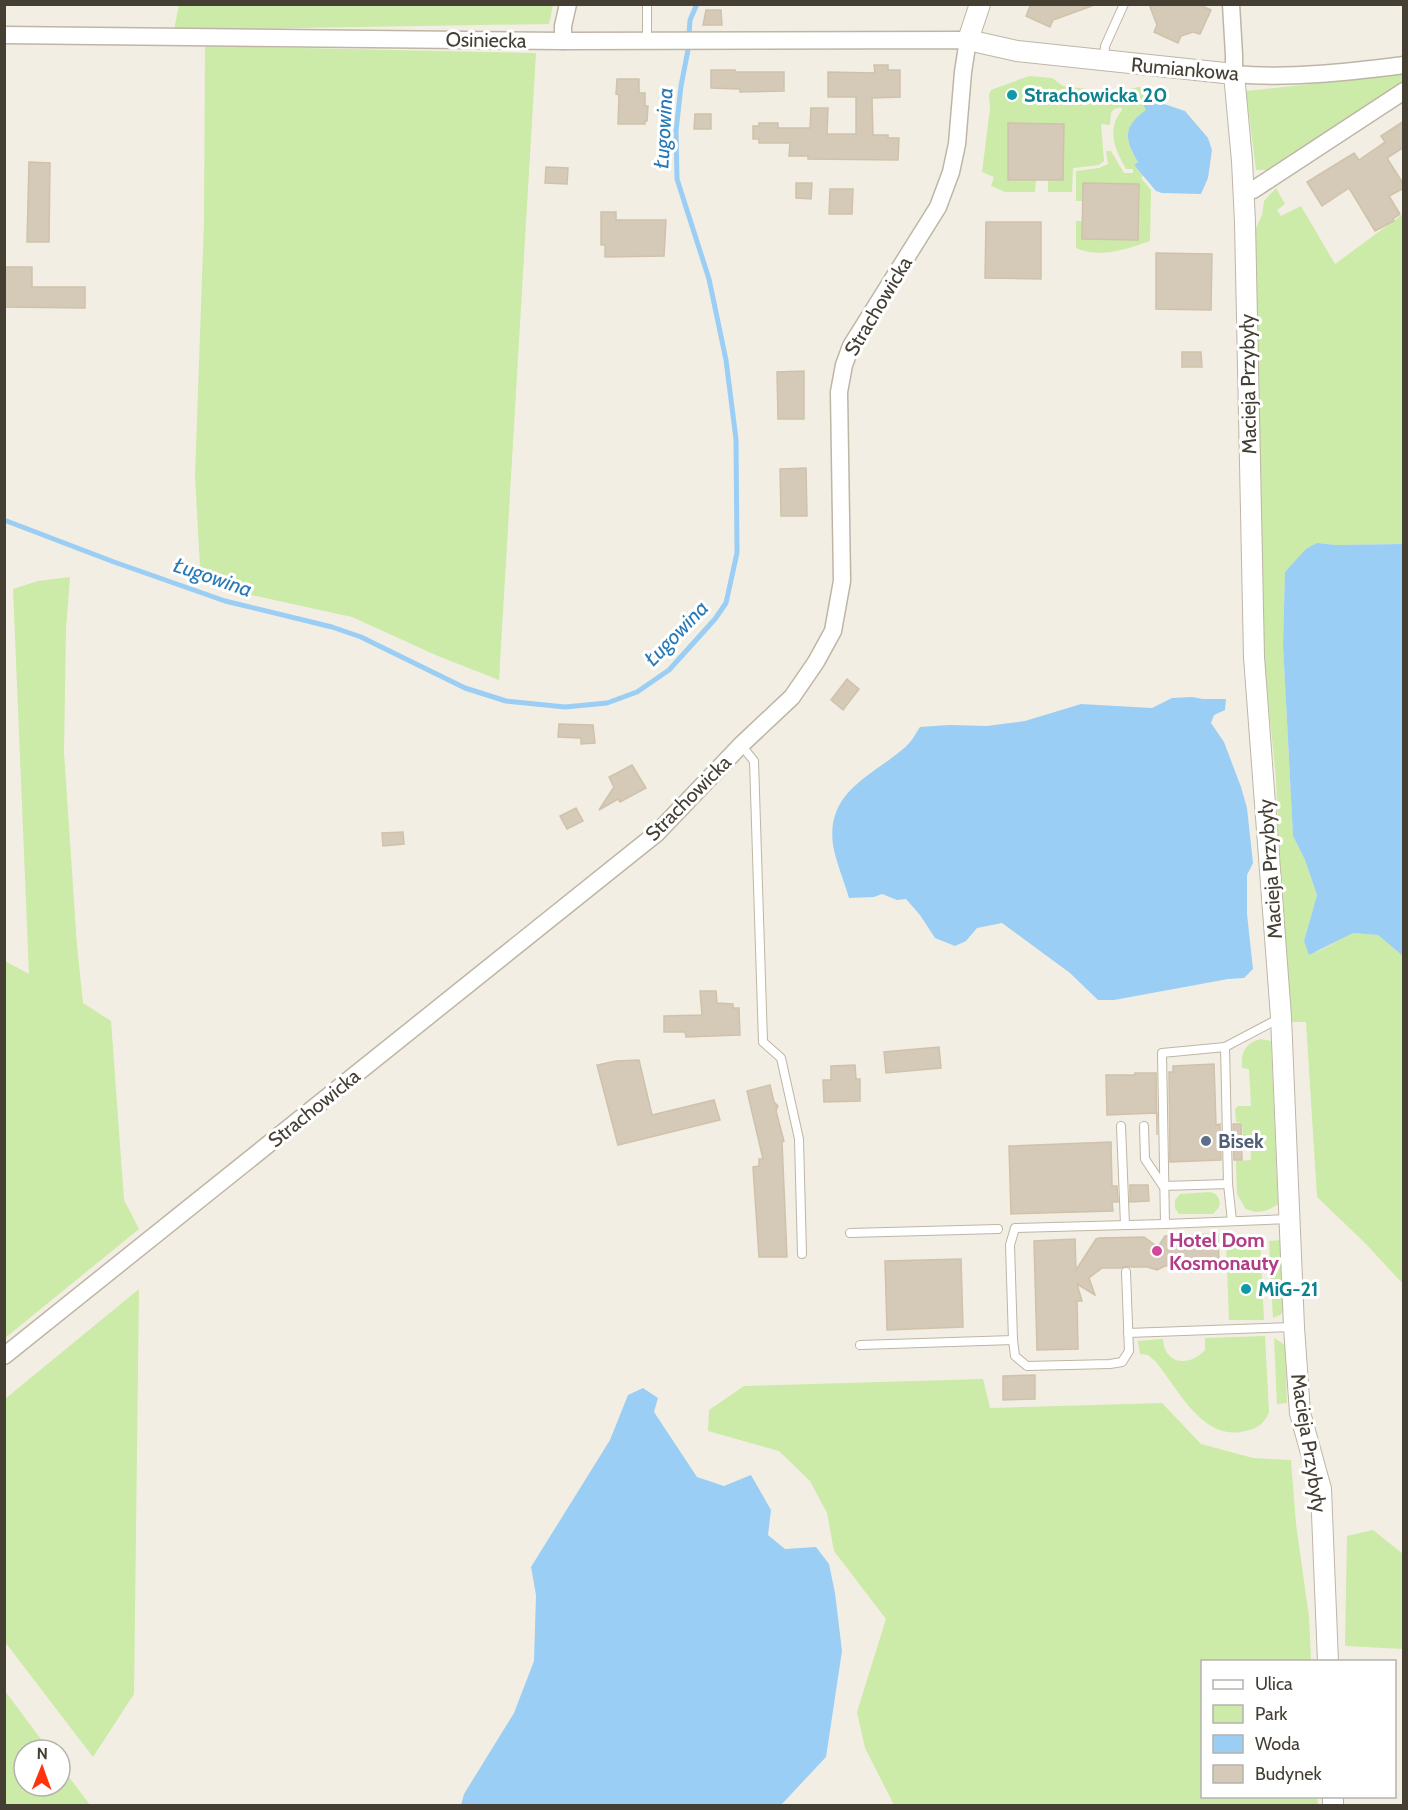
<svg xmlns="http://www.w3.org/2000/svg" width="1408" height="1810" font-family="Cabin,sans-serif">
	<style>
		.green { fill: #cceaa8 }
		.water { fill: #9acef4 }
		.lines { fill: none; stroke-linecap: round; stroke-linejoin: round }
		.stream { stroke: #9acef4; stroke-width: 5 }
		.building { fill: #d4cab7; stroke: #d0c2aa; stroke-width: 1.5 }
		.service-casing { stroke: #beb6a5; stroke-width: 10 }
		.minor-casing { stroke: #beb6a5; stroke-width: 19 }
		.tertiary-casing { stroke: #beb6a5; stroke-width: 22 }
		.service { stroke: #fff; stroke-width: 8 }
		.minor { stroke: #fff; stroke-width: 16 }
		.tertiary { stroke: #fff; stroke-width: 20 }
		.culture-dot { fill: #0f9aa8; stroke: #fff; stroke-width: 2 }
		.service-dot { fill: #5c6f8a; stroke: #fff; stroke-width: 2 }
		.hotel-dot { fill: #d1479c; stroke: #fff; stroke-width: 2 }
		.labels { text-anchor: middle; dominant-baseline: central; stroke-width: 6; stroke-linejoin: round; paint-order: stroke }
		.street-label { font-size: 20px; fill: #443e33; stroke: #fff }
		.culture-label { font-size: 20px; font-weight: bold; fill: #0d838f; stroke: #fff; text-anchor: start }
		.service-label { font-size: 20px; font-weight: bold; fill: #4e5e75; stroke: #fff; text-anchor: start }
		.hotel-label { font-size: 20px; font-weight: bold; fill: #b23c85; stroke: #fff; text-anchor: start }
		.water-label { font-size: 21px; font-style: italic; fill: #2678b6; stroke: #fff }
	</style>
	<rect width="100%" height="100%" fill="#f3eee3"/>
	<!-- green -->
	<g class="green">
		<path d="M179 5H553L549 24 174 30Z"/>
		<path d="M205 46 536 53 499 680 438 656 352 617 201 584 195 476 204 221Z"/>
		<path d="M1402 74 1403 82 1267 170H1256L1246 91Z"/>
		<path d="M1029 76 1052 78 1063 86 1117 93 1138 87 1146 88 1153 92 1152 102 1144 104 1147 110C1123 127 1124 139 1138 162L1134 165 1143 176 1141 178 1151 190 1150 241C1126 249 1100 259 1076 248V221H1082L1083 239 1138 240V184L1083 183V201H1076V171L1099 168 1108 164 1106 151H1111L1124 173H1133V169H1126C1115 150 1106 129 1122 110L1121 107 1114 109 1111 113 1110 125 1101 124 1104 161 1099 165 1073 168 1072 192H1048V180H1063L1064 124H1008V179L1036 180 1035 192H1005L991 186 994 177 982 172 990 109 989 94 991 90Z"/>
		<path d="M1276 188 1285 204 1277 210 1281 216 1301 206 1335 264 1403 214V544L1337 545 1318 543 1285 572 1283 644 1293 836 1305 860 1317 895 1304 941 1309 954 1321 950 1352 933 1378 935 1403 956V1284L1365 1243 1317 1197 1306 1022H1288L1281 912 1276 778 1260 622 1253 235 1262 215 1264 201Z"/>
		<path d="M70 577 66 629 64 752 77 946 83 1003 111 1021 124 1200 139 1229 5 1338V961L29 974 13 589 38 581Z"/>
		<path d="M1261 1039 1271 1041 1278 1204C1267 1212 1256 1215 1245 1208L1237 1194 1236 1161 1251 1160 1250 1140H1243L1242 1123 1236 1122 1235 1109 1238 1106H1251L1249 1069 1242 1068C1241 1052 1245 1043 1261 1039Z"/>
		<path d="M1210 1192C1218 1194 1221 1200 1219 1207L1213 1214H1179L1175 1208V1200L1180 1194Z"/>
		<path d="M1281 1240 1284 1310 1280 1315 1273 1318 1269 1241Z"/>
		<path d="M1226 1241H1260L1264 1320H1229Z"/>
		<path d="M139 1289 134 1694 93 1757 5 1642V1399Z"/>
		<path d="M1265 1336 1269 1412C1265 1423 1257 1429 1245 1431 1203 1442 1179 1390 1156 1362L1148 1355 1140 1354 1138 1341 1163 1339C1164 1365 1190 1367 1205 1350V1338Z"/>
		<path d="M1274 1338 1285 1345 1287 1403 1277 1404Z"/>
		<path d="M983 1379 990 1408 1162 1403 1201 1444 1253 1458 1291 1460 1296 1524 1309 1617 1311 1661 1202 1662V1796L1317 1797 1318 1805H894L865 1748 857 1712 886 1619 834 1551 827 1513 810 1481 779 1451 708 1431 709 1410 744 1386Z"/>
		<path d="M1373 1530 1403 1554V1649L1345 1646 1347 1536Z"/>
		<path d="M5 1691 49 1750H24V1786H60V1765L90 1805H5Z"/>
	</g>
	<!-- water -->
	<g class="water">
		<path d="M1158 102 1185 111 1208 138 1212 150 1208 178 1201 194 1162 193 1156 191 1134 165 1138 162C1124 138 1123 127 1146 110L1143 104Z"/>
		<path d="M1317 543 1337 545 1403 544V956L1378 935 1353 933 1309 955 1304 941 1317 895 1305 860 1293 836 1283 644 1285 572 1306 549Z"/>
		<path d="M1192 697 1203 699H1226L1225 710 1214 715 1211 723 1224 742 1241 787 1247 808 1253 863 1247 875V914L1253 969 1244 978 1228 979 1114 1000H1098L1070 973 1002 923 977 928 966 941 955 946 935 938 920 915 906 899 897 900 882 894 874 897 849 898C844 881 836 862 833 845 826 792 870 777 903 749 910 744 915 735 920 727L949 725 987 726 1025 721 1081 704 1152 708 1172 698Z"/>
		<path d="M643 1388 658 1398 654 1412 697 1477 724 1486 751 1475 771 1510 768 1535 785 1549 816 1547 829 1564 835 1593 842 1651 826 1757 781 1805H461L464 1794 514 1713 534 1661 536 1595 531 1567 610 1440 628 1395Z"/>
	</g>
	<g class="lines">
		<!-- stream -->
		<path class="stream" d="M4 520 114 562 225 601 332 627 361 637 465 688 506 701 565 707 607 703 637 692 669 670 715 619 726 603 737 553 736 439 726 360 709 279 677 179 676 131 681 86 688 50 690 20 697 4"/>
	</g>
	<!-- building -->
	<g class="building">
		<path d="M1031 4H1092V6L1053 20 1050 27 1026 16Z"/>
		<path d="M1149 4H1203L1204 7 1211 10 1200 34 1193 32 1181 36 1178 43 1154 32 1157 25Z"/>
		<path d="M706 10H721L722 25H703Z"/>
		<path d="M874 65H888V70H900V97L872 98 873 135H888V138H899L898 160 808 159V156H789L790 143H759V139H753V126H759V123H778V128H810L811 108H828L827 134H856V97H828V72L875 73Z"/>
		<path d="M711 70H735V72H784V91L740 92V89L711 88Z"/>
		<path d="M617 79H639V93H645V106H648L647 121H645V124H618L619 95 616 94Z"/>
		<path d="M695 114H711V129H694Z"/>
		<path d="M1404 121V147L1387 158 1404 185V188L1389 196 1400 214 1393 219 1394 221 1375 231 1349 188 1322 206 1307 182 1354 153 1359 160 1385 142 1381 136Z"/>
		<path d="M1008 123 1064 124 1063 180H1008Z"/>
		<path d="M29 162 50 163 49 242H27Z"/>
		<path d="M546 167 568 168 567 184 545 183Z"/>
		<path d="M796 183H812L811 199 796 198Z"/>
		<path d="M1083 183 1139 184 1138 240 1082 239Z"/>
		<path d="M830 189H853L852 214H829Z"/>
		<path d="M601 212H616V220H666L664 256 605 257V245H601Z"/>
		<path d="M986 222H1041V279L985 278Z"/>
		<path d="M1156 253 1212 254 1211 310 1156 309Z"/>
		<path d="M4 267H32V287H85V308L4 307Z"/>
		<path d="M1182 352H1201L1202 367H1182Z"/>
		<path d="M804 371V419H778L777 372Z"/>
		<path d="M806 468 807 516H781L780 469Z"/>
		<path d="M847 679 859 689 843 710 831 700Z"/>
		<path d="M559 724 593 725 595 743 581 744V738L558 737Z"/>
		<path d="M632 765 646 788 620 802 618 799 599 810 614 787 609 777Z"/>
		<path d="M576 808 583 821 567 829 560 816Z"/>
		<path d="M403 832 404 844 383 846 382 833Z"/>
		<path d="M700 991H716L717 1003 733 1004V1008H739L740 1035 686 1037 685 1032H664V1016L702 1015Z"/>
		<path d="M939 1047 941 1068 886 1073 884 1052Z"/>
		<path d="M639 1060 652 1115 714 1100 720 1120 618 1145 597 1065 616 1061Z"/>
		<path d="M1214 1064 1216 1125 1220 1124 1221 1160 1170 1162 1169 1072H1173V1066Z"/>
		<path d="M855 1065 856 1079H860V1101L824 1102 823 1080H831V1066Z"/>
		<path d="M1135 1073H1156L1157 1135V1113L1107 1115 1106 1075H1135Z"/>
		<path d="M770 1085 774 1102 778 1106 776 1111 784 1141 782 1142 787 1257H759L753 1167 759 1166V1159H763L747 1091Z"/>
		<path d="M1233 1124H1241L1242 1160H1234Z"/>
		<path d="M1111 1142 1112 1186H1117L1118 1202H1112L1113 1211 1011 1214 1009 1146Z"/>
		<path d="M1130 1185H1148L1149 1201 1130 1202Z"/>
		<path d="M1218 1234 1219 1264 1165 1266 1157 1270 1147 1267H1130L1126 1266 1121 1268H1102L1089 1278 1095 1295 1077 1284 1082 1301H1077L1078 1349 1037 1350 1034 1241 1075 1239 1076 1270 1096 1239 1099 1238 1144 1237 1158 1247 1165 1236Z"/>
		<path d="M961 1259 963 1327 887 1330 885 1261Z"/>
		<path d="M1035 1375V1399L1003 1400V1376Z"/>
	</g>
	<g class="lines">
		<defs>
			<g id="service">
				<path d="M647 4V41"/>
				<path d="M1104 61 1105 46 1124 4"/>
				<path d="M741 745 754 761 763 1042 781 1058 799 1139 802 1254"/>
				<path d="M1280 1018 1225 1047 1162 1053 1165 1224 1290 1219"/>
				<path d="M1225 1047 1228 1184 1232 1221"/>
				<path d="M1121 1126 1125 1225"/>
				<path d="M1144 1126 1145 1159 1163 1186 1228 1184"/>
				<path d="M850 1233 998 1229"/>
				<path d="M1128 1333 1293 1327"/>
				<path d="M1013 1340 1015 1356 1027 1366 1110 1364 1122 1362 1129 1351 1126 1272"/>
				<path d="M860 1345 1013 1340 1010 1245 1015 1228 1165 1224"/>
			</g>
			<g id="minor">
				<path d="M1231 4 1234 55V74C1291 79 1347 72 1404 65"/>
				<path d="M4 35 563 41 968 40 963 72 957 144 951 172 938 207 851 346 844 365 839 392 842 581 833 631 816 662 792 697 741 745 657 833 4 1356"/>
				<path d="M563 41V26L568 4"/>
				<path d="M1243 191 1253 190 1404 91"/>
			</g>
			<g id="tertiary">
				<path d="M980 4 968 40 1017 51 1234 74 1242 161 1245 222 1254 657 1281 1017 1294 1327 1300 1413 1321 1489 1328 1662"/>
				<path d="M1333 1796V1806"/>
			</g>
		</defs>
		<!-- service casing -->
		<use href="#service" class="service-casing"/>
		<!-- minor casing -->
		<use href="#minor" class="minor-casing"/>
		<!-- tertiary casing -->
		<use href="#tertiary" class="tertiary-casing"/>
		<!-- service -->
		<use href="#service" class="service"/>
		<!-- minor -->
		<use href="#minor" class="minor"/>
		<!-- tertiary -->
		<use href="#tertiary" class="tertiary"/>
	</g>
	<!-- markers -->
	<g class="culture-dot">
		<circle cx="1012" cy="95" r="6"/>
		<circle cx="1246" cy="1289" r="6"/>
	</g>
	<circle class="service-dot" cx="1206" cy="1141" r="6"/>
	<circle class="hotel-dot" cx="1157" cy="1251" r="6"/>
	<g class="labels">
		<!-- street labels -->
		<g class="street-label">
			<text transform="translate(486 40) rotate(1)">Osiniecka</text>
			<text transform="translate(1185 69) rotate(5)">Rumiankowa</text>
			<text transform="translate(878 306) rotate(-59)">Strachowicka</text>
			<text transform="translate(1248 384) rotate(-91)">Macieja Przybyły</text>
			<text transform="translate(688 798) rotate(-45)">Strachowicka</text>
			<text transform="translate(1270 869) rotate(-94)">Macieja Przybyły</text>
			<text transform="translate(314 1108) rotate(-39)">Strachowicka</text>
			<text transform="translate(1309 1443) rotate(81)">Macieja Przybyły</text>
		</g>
		<!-- culture labels -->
		<g class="culture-label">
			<text x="1024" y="95">Strachowicka 20</text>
			<text x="1258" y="1289">MiG-21</text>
		</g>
		<!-- service labels -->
		<g class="service-label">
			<text x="1218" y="1141">Bisek</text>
		</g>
		<!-- hotel labels -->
		<g class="hotel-label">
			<text x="1169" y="1240">Hotel Dom<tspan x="1169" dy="23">Kosmonauty</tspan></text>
		</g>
		<!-- water labels -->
		<g class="water-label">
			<text transform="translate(663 128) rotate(-87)">Ługowina</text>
			<text transform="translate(213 577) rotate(19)">Ługowina</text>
			<text transform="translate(676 633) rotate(-46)">Ługowina</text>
		</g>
	</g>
	<!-- border -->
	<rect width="1408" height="1810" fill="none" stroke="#443e33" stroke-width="12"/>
	<!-- legend -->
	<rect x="1201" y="1660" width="195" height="138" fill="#ffffff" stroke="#b4b2ad" stroke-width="1.5"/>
	<rect x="1213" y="1680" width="30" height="9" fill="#ffffff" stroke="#b4b2ad" stroke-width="1.5"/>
	<text x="1255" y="1690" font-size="18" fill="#443e33">Ulica</text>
	<rect x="1213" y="1705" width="30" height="18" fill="#cceaa8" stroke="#b4b2ad" stroke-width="1.5"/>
	<text x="1255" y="1720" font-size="18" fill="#443e33">Park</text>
	<rect x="1213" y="1735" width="30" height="18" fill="#9acef4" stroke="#b4b2ad" stroke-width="1.5"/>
	<text x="1255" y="1750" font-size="18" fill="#443e33">Woda</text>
	<rect x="1213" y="1765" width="30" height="18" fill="#d4cab7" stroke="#b4b2ad" stroke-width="1.5"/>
	<text x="1255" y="1780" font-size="18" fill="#443e33">Budynek</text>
	<!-- north arrow -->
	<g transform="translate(42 1768) rotate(1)"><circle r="28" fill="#ffffff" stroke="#b4b2ad" stroke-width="1.5"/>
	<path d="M0-4.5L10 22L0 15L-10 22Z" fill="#ff340d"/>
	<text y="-9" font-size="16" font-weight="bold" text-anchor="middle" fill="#443e33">N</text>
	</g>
</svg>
